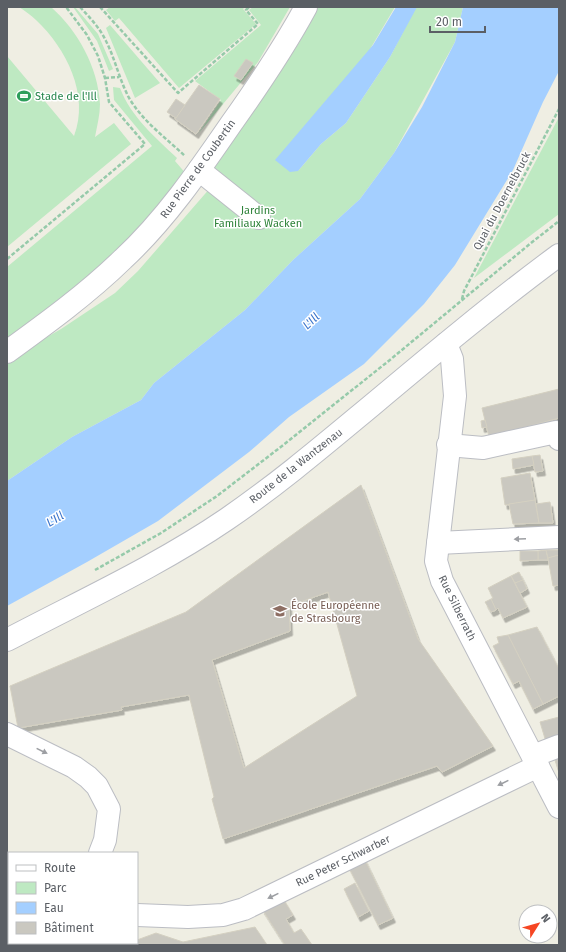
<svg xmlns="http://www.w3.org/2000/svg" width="566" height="952" font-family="'Fira Sans',sans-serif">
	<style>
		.green { fill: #bee9c2 }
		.water { fill: #a4cfff }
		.building { fill: #cac8c0; stroke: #d4d0c1; fill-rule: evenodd; filter: url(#shadow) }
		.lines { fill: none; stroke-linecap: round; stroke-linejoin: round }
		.minor-casing { stroke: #bbbdc3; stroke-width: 24 }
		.path { stroke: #96caaa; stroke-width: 2.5; stroke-dasharray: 4 2; stroke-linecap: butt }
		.minor { stroke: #fff; stroke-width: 22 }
		.oneway { fill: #9d9fa3 }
		.labels { text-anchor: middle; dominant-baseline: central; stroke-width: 3; stroke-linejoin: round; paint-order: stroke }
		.leisure-label { font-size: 11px; fill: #27864d; stroke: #fff; text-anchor: start }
		.street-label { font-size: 11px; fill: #5b5f65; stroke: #fff }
		.park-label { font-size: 11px; fill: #2e8239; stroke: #fff }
		.education-label { font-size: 11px; fill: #785e54; stroke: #fff; text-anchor: start }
		.water-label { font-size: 12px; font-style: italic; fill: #3d76cc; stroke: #fff }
	</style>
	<defs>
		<filter id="shadow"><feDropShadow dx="2.5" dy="4.5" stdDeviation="0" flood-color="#0004"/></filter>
	</defs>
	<rect width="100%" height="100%" fill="#efeee3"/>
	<!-- green -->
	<g class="green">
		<path d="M19 7H51C78 31 98 67 100 104 100 115 97 126 95 137L114 123 131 144 7 247V56L74 136C90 95 66 48 36 20 31 15 25 11 19 7Z"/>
		<path d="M73 7H75L98 34 113 69 109 71 97 41Z"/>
		<path d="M110 7H245L243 9 256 24 179 88 119 18 115 21 106 10Z"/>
		<path d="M253 7H290L258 62 198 134 221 100 195 81 261 25 249 10Z"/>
		<path d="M317 7H395L298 171 321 144 346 123 390 57 416 7H463L455 42 394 153 360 199 293 260 245 310 154 383 141 400 72 437 7 481V360L61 329 115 293 138 271 211 187 205 181 218 161 299 43Z"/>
		<path d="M110 25 160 83 135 98 106 28Z"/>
		<path d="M113 87 120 88C131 117 155 137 177 158L175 161 187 175 135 237 7 345V267L152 146 114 100Z"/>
		<path d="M559 117V214L474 278Z"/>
	</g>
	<!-- water -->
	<g class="water">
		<path d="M396 7H417L390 57 346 123 321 144 298 171 290 172 275 160 373 45Z"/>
		<path d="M463 7H559V71L543 102 513 170 455 265 424 304 364 364 289 417 249 452 158 521 87 562 7 606V481L72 437 141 400 154 383 245 310 293 260 360 199 394 153 422 107 455 42Z"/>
	</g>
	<!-- building -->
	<g class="building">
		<path d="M246 59 253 63 241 80 234 76Z"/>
		<path d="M199 85 220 99 196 134 175 119Z"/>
		<path d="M176 99 185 105 176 118 167 112Z"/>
		<path d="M559 389V418L489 437 482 408Z"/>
		<path d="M485 420 487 427 482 428 481 421Z"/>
		<path d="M540 455 543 471 535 472 532 456Z"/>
		<path d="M532 456 534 465 513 469 512 459Z"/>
		<path d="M530 473 535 500 505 505 501 478Z"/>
		<path d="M361 485 418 639 493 746 442 772 437 766 223 839 212 799 214 797 189 695 121 707 122 710 18 728 10 686 186 612ZM328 592 357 696 244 768 212 660 290 631 289 606Z"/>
		<path d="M535 500 539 523 513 524 509 504Z"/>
		<path d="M550 502 553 523H539L536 504Z"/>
		<path d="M546 550 548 560H538V551Z"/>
		<path d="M546 550H559V555L548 558Z"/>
		<path d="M520 551H538V560L520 561Z"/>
		<path d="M559 555V585L553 586 548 558Z"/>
		<path d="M519 572 523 580 515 583 511 576Z"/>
		<path d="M511 576 527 607 503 618 498 608 496 610 491 599 493 598 488 588Z"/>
		<path d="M523 580 527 589 520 593 515 583Z"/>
		<path d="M491 599 496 610 491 612 485 602Z"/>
		<path d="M537 627 559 669V696L543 704 508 635Z"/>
		<path d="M508 635 543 704 533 709 519 681 513 684 493 646 499 643 497 637Z"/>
		<path d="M559 717V738L546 742 540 722Z"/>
		<path d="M559 755V773L554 757Z"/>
		<path d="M364 858 393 918 378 925 348 866Z"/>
		<path d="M355 883 369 911 358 917 344 889Z"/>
		<path d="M282 897 293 915 286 919 294 933 301 929 312 945H285L262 909Z"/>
		<path d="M255 927 267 945H123L129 943H137V940L156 933 183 942Z"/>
	</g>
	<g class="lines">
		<defs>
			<g id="minor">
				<path d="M199 170 259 218"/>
				<path d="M446 344 452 359 455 396 436 561 442 581 559 807"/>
				<path d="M7 352C47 323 87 294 123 259 165 220 198 172 231 124 258 86 284 48 306 7"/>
				<path d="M448 445 483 448 556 432 559 439"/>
				<path d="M438 543 559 537"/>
				<path d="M7 640C81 601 158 566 227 519 278 484 324 445 371 406 433 354 494 303 559 255"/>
				<path d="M7 734 74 767 88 777 97 786 109 809 105 840 100 853"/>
				<path d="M533 756 559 746"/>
				<path d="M7 878 9 880"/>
				<path d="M137 915 188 917 223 915 244 909 538 766"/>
			</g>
		</defs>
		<!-- minor casing -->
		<use href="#minor" class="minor-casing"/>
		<!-- path -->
		<g class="path">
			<path d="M80 7C90 18 100 28 106 41 115 59 119 78 128 96 141 120 166 138 185 156"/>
			<path d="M100 7 178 93 258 24 246 10 249 7"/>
			<path d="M105 78 119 77"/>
			<path d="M7 259 145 144 109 102 105 78 98 56 87 35 66 7"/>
			<path d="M462 299 464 291 559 109"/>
			<path d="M95 570 161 533 217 496 282 446 391 359 531 243 559 221"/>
			<path d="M81 945 82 943"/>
		</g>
		<!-- minor -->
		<use href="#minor" class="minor"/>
	</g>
	<!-- one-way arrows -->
	<defs><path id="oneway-solid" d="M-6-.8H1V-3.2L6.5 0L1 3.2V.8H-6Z"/></defs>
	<g class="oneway">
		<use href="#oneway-solid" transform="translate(520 539) rotate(177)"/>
		<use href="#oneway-solid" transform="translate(42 751) rotate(26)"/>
		<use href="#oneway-solid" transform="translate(503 783) rotate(154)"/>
		<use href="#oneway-solid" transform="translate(273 896) rotate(154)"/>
	</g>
	<!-- icons -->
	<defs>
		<symbol id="stadium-bare" viewBox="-9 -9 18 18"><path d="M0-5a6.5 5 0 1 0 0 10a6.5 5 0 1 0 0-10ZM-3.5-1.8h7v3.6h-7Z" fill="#2e9e5b" stroke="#fff" stroke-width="2.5" paint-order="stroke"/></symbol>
		<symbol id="university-bare" viewBox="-9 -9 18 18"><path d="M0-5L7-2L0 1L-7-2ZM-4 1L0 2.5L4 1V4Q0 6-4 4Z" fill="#8d6e63" stroke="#fff" stroke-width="2.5" paint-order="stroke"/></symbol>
	</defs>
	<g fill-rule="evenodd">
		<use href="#stadium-bare" x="14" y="86" width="20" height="20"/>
		<use href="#university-bare" x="270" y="601" width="20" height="20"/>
	</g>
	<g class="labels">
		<!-- leisure labels -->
		<g class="leisure-label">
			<text x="35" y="96">Stade de l'Ill</text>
		</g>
		<!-- street labels -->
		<g class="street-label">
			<text transform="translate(198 169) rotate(-54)">Rue Pierre de Coubertin</text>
			<text transform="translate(502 201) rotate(-62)">Quai du Doernelbruck</text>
			<text transform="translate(296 466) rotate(-38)">Route de la Wantzenau</text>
			<text transform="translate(457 608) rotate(64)">Rue Silberrath</text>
			<text transform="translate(343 861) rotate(-26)">Rue Peter Schwarber</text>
		</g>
		<!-- park labels -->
		<g class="park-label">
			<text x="258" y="210">Jardins<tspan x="258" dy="13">Familiaux Wacken</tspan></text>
		</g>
		<!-- education labels -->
		<g class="education-label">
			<text x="291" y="605">École Européenne<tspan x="291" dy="13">de Strasbourg</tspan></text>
		</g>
		<!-- water labels -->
		<g class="water-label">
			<text transform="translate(311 321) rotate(-43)">L'Ill</text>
			<text transform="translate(55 519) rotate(-30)">L'Ill</text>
		</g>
	</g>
	<!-- border -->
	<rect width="566" height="952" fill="none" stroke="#5b5f65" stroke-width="16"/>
	<!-- legend -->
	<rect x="8" y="852" width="130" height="92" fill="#ffffff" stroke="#bdbfc1"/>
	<rect x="16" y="865" width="20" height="6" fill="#ffffff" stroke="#bdbfc1"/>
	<text x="44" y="872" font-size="12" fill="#5b5f65">Route</text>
	<rect x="16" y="882" width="20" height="12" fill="#bee9c2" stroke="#bdbfc1"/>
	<text x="44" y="892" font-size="12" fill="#5b5f65">Parc</text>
	<rect x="16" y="902" width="20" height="12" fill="#a4cfff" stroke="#bdbfc1"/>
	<text x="44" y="912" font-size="12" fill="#5b5f65">Eau</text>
	<rect x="16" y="922" width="20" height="12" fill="#cac8c0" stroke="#bdbfc1"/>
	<text x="44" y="932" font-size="12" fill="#5b5f65">Bâtiment</text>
	<!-- north arrow -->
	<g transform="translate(538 924) rotate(53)"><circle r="19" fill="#ffffff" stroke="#bdbfc1"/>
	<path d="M0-3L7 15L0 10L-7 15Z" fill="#f64623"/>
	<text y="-6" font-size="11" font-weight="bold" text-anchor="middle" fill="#5b5f65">N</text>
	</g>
	<!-- scale -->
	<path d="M430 26v6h55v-6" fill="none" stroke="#5b5f65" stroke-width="2"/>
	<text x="436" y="26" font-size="12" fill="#5b5f65" stroke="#ffffff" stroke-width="3" paint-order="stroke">20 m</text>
</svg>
